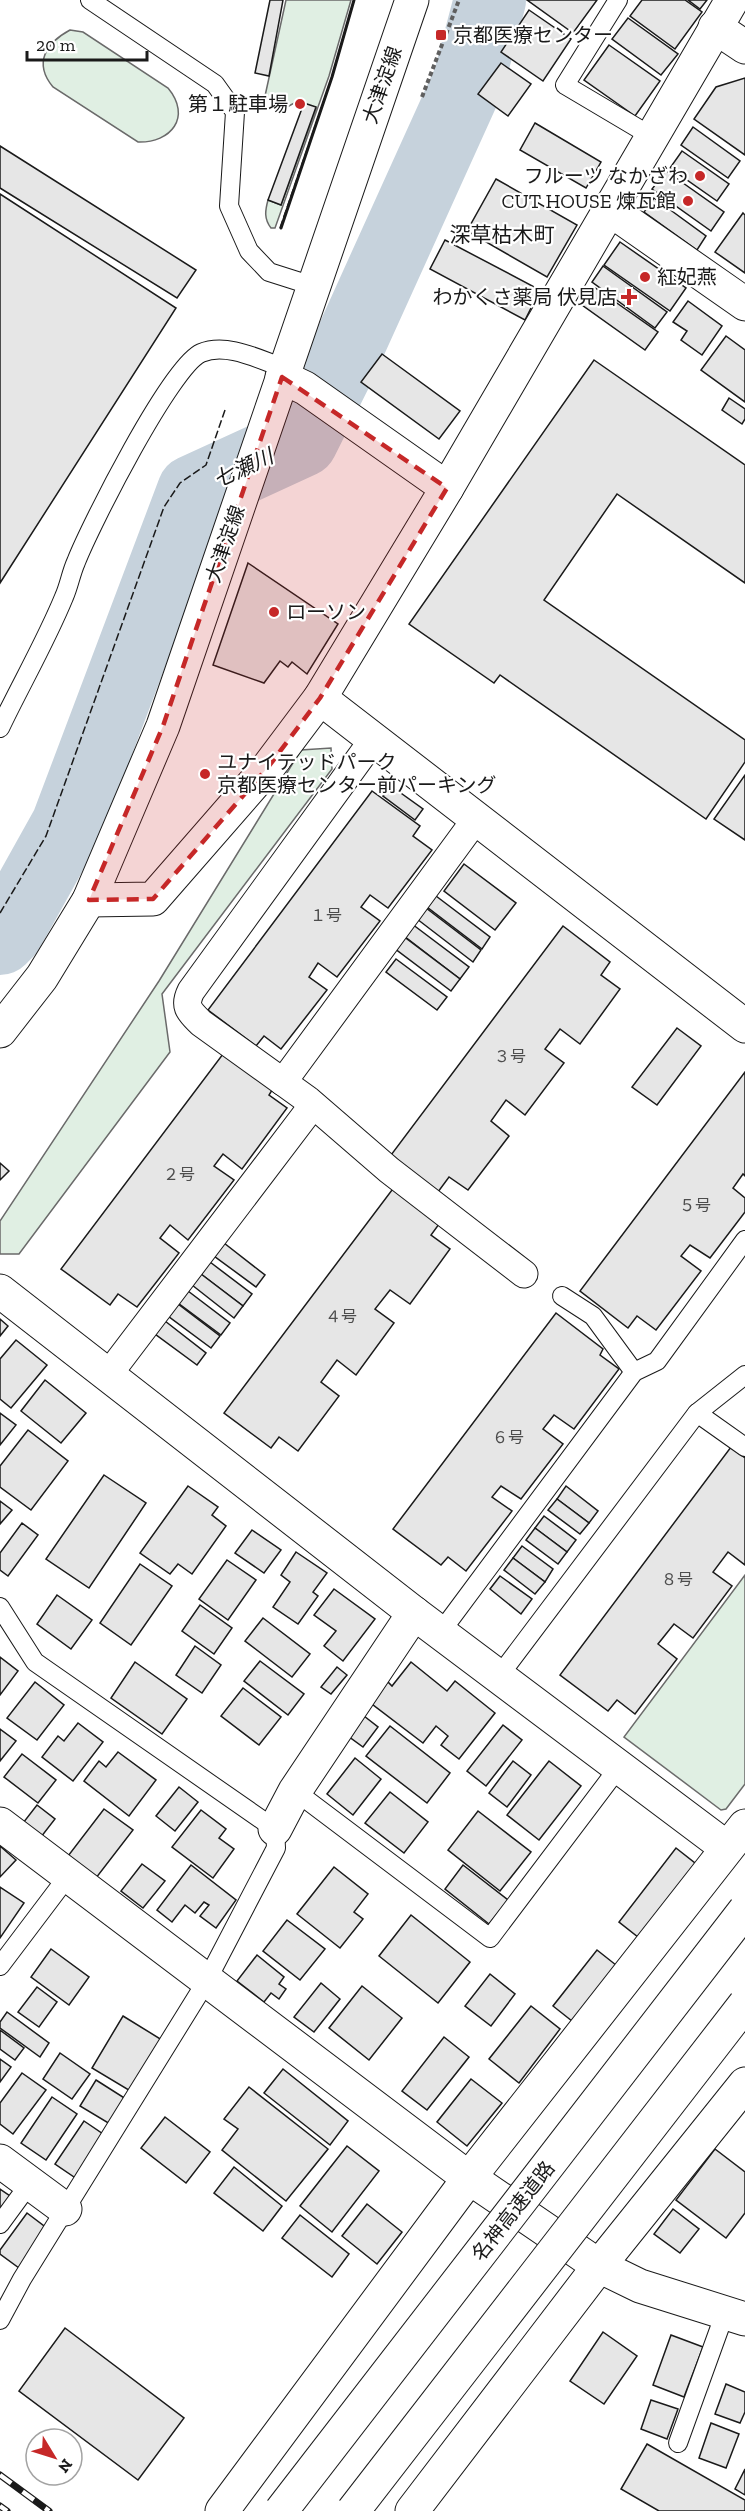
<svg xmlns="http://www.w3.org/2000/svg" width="745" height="2511" font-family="'Zilla Slab','Noto Sans JP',serif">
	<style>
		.green { fill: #e0efe3; stroke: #6a6a6a; stroke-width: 1.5 }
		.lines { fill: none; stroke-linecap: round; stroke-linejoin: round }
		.river { stroke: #c6d2dc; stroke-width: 72 }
		.building { fill: #e6e6e6; stroke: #1a1a1a; stroke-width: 1.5 }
		.service-casing { stroke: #1a1a1a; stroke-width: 20 }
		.pedestrian-casing { stroke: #1a1a1a; stroke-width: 29 }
		.minor-casing { stroke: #1a1a1a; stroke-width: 35 }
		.primary-casing { stroke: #1a1a1a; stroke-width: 35 }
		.path { stroke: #5f5f5f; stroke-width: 4; stroke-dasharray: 4.5 3; stroke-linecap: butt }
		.service { stroke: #fff; stroke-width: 18 }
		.pedestrian { stroke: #fff; stroke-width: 27 }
		.minor { stroke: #fff; stroke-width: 33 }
		.primary { stroke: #fff; stroke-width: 33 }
		.rail-casing { stroke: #1a1a1a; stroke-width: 7 }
		.rail { stroke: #fff; stroke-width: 4.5; stroke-dasharray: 14; stroke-linecap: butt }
		.motorway-bridge-casing { stroke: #1a1a1a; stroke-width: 35; stroke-linecap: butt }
		.motorway-bridge { stroke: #fff; stroke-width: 33 }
		.fence { stroke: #1a1a1a; stroke-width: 1.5; stroke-dasharray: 8 3; stroke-linecap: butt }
		.wall { stroke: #1a1a1a; stroke-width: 3 }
		.marked { fill: #c62828; fill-opacity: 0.2; stroke: #c62828; stroke-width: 4.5; stroke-dasharray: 12 8; stroke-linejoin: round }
		.poi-dot { fill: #c62828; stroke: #fff; stroke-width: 2 }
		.labels { text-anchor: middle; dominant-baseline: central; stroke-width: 4.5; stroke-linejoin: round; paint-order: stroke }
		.number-label { font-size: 16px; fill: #4d4d4d }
		.poi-label { font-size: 20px; fill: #1a1a1a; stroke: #fff; text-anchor: start }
		.street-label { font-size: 20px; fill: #1a1a1a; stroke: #fff }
		.neighbourhood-label { font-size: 21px; fill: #1a1a1a; stroke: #fff }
		.water-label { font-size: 21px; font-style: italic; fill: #1a1a1a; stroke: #fff }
	</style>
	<rect width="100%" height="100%" fill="#fff"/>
	<!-- green -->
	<g class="green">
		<path d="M286 0H351L329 76 275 228H271C264 219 265 211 268 200L281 205 316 108 296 102 287 107 277 110V105L265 96Z"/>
		<path d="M70 30 83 32 168 88C192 117 171 143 138 142L53 87C33 63 46 43 70 30Z"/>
		<path d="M331 748 332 769 162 994 170 1052 19 1254H0V1221L159 981 301 750Z"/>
		<path d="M745 1575V1784L726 1809 721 1810 624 1737Z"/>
	</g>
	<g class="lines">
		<!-- river -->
		<path class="river" d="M0 939 8 931 67 825 193 491 302 441 340 365 469 80 490 0"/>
	</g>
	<!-- building -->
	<g class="building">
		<path d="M270 0H283L269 76 255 73Z"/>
		<path d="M527 0H597L573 33Z"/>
		<path d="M642 0H685L702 12 675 49 630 16Z"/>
		<path d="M688 0H707L700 9Z"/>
		<path d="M529 10 571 39 543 81 501 52Z"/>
		<path d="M628 18 678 54 661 75 612 39Z"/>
		<path d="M609 45 660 81 635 116 584 80Z"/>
		<path d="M501 63 531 84 508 116 478 94Z"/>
		<path d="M745 78V155L694 119 716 87Z"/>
		<path d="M304 103 316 107 281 205 268 200Z"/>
		<path d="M535 123 601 162 586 188 520 150Z"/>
		<path d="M693 127 740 161 728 178 681 145Z"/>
		<path d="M0 146 196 270 177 298 0 188Z"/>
		<path d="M682 151 729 184 717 201 670 168Z"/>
		<path d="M666 171 724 212 711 231 652 189Z"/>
		<path d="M496 179 577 225 547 277 467 231Z"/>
		<path d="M0 194 176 308 0 583Z"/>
		<path d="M654 198 706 236 697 250 644 212Z"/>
		<path d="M743 213 745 215V273L715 252Z"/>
		<path d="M445 240 540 290 525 320 430 269Z"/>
		<path d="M620 242 686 288 670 311 604 265Z"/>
		<path d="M603 266 667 312 655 328 592 282Z"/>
		<path d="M594 287 658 332 645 350 582 305Z"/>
		<path d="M688 301 722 326 702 355 681 340 687 331 673 322Z"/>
		<path d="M726 336 745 350V402L701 370Z"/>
		<path d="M382 354 460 411 439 439 361 382Z"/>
		<path d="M594 360 745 465V583L617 494 544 600 745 740V762L706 819 500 675 494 683 409 624Z"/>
		<path d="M729 398 745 409V419L742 424 722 410Z"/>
		<path d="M248 563 338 624 307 674 292 662 288 667 280 661 264 683 213 665Z"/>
		<path d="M745 775V840L714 819Z"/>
		<path d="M391 786 423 809 415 820 383 796Z"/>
		<path d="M372 791 420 826 413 836 432 850 388 908 370 895 361 907 380 921 337 977 318 963 309 977 327 990 281 1049 264 1036 256 1046 208 1010Z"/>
		<path d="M464 864 516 903 495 930 444 891Z"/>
		<path d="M436 896 490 937 482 949 427 907Z"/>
		<path d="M426 908 481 950 473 962 417 919Z"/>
		<path d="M412 924 469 967 460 979 404 936Z"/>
		<path d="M563 926 610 962 601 975 620 989 580 1044 560 1029 545 1049 564 1063 525 1115 506 1100 491 1121 509 1136 468 1190 449 1177 438 1192 391 1155Z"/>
		<path d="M403 936 460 979 451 991 394 948Z"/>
		<path d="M396 959 447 997 437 1010 386 972Z"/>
		<path d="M677 1028 701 1046 657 1105 632 1087Z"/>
		<path d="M226 1050 274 1087 269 1095 287 1108 242 1169 223 1154 214 1166 234 1180 188 1240 170 1225 160 1238 179 1253 137 1307 118 1294 110 1305 61 1269Z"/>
		<path d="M745 1072V1176L743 1174 733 1188 745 1198V1212L710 1258 690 1245 681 1256 701 1271 656 1330 637 1316 628 1328 580 1291Z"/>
		<path d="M0 1163 9 1171 0 1180Z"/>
		<path d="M395 1186 442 1220 431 1235 450 1249 410 1304 390 1290 375 1309 394 1323 356 1375 337 1360 321 1382 339 1396 298 1451 279 1437 271 1448 224 1413Z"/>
		<path d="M224 1243 265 1275 256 1287 214 1256Z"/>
		<path d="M210 1262 252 1294 243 1306 201 1274Z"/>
		<path d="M201 1274 243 1306 234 1318 192 1285Z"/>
		<path d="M188 1291 230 1323 221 1335 178 1303Z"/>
		<path d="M178 1304 220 1336 211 1348 168 1316Z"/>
		<path d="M556 1313 603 1349 600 1355 619 1369 574 1429 554 1415 543 1429 563 1444 521 1499 501 1486 492 1497 512 1511 466 1571 448 1557 441 1565 393 1529Z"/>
		<path d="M0 1319 8 1326 0 1336Z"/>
		<path d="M165 1321 206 1353 197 1365 155 1334Z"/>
		<path d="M16 1340 47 1365 11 1408 0 1399V1359Z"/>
		<path d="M45 1380 86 1413 61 1443 21 1411Z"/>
		<path d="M0 1413 16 1425 0 1445Z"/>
		<path d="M28 1430 68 1461 31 1510 0 1487V1466Z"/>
		<path d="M731 1447 745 1458V1565L728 1552 713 1572 732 1586 693 1638 674 1624 658 1644 677 1659 635 1714 617 1700 608 1711 560 1675Z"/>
		<path d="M104 1475 146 1503 89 1588 46 1559Z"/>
		<path d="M188 1486 218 1507 212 1515 226 1526 192 1574 178 1564 170 1574 140 1553Z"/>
		<path d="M566 1486 598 1511 589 1523 557 1499Z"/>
		<path d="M557 1499 589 1523 580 1534 548 1510Z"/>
		<path d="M0 1501 12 1510 0 1524Z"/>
		<path d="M544 1516 576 1540 567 1552 535 1528Z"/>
		<path d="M22 1523 38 1535 8 1576 0 1570V1553Z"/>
		<path d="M535 1528 567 1552 558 1564 526 1540Z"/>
		<path d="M252 1530 281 1550 264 1573 235 1553Z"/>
		<path d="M522 1546 553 1569 545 1582 513 1558Z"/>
		<path d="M296 1552 327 1573 313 1592 318 1596 298 1624 273 1607 290 1582 281 1575Z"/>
		<path d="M513 1558 545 1582 535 1594 504 1570Z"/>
		<path d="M227 1560 256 1580 228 1620 199 1599Z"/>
		<path d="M140 1564 172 1586 131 1645 100 1623Z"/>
		<path d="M500 1576 532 1599 521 1614 490 1589Z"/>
		<path d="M334 1589 375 1619 343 1661 324 1646 336 1631 314 1615Z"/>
		<path d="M57 1595 92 1620 71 1649 37 1624Z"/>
		<path d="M200 1605 232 1628 214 1654 182 1631Z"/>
		<path d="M263 1618 310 1654 292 1677 245 1641Z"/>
		<path d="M195 1646 221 1665 202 1693 176 1675Z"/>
		<path d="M0 1657 18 1671 0 1695Z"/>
		<path d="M260 1661 304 1694 288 1715 244 1681Z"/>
		<path d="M135 1662 187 1699 162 1734 111 1698Z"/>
		<path d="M411 1662 447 1691 455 1681 495 1713 459 1759 441 1745 448 1736 436 1726 423 1743 368 1701 385 1679 392 1686Z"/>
		<path d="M337 1667 347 1675 331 1694 321 1687Z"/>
		<path d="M35 1682 64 1705 37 1740 7 1718Z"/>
		<path d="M243 1688 281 1717 259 1745 221 1716Z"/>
		<path d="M364 1716 378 1727 363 1747 348 1736Z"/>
		<path d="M78 1723 103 1742 73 1781 42 1757 58 1736 64 1741Z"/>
		<path d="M503 1725 522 1740 486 1786 467 1771Z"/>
		<path d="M390 1726 450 1773 427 1803 366 1756Z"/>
		<path d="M0 1729 16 1741 0 1761Z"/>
		<path d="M118 1752 156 1780 129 1816 84 1781 99 1761 106 1767Z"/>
		<path d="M22 1754 56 1780 38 1803 4 1777Z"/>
		<path d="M355 1758 381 1779 353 1815 327 1794Z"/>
		<path d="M513 1761 531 1775 507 1807 489 1793Z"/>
		<path d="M549 1761 581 1786 539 1840 507 1815Z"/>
		<path d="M179 1787 198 1802 175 1831 156 1816Z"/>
		<path d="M390 1792 428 1822 404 1853 365 1823Z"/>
		<path d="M37 1805 55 1819 41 1837 23 1823Z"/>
		<path d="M104 1809 133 1830 96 1878 68 1856Z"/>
		<path d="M201 1810 226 1829 219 1838 234 1849 213 1878 172 1847Z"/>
		<path d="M478 1811 531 1852 500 1891 448 1850Z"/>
		<path d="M0 1846 16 1860 0 1877Z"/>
		<path d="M676 1848 700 1867 643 1941 619 1922Z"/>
		<path d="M142 1864 165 1881 143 1908 121 1891Z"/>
		<path d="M191 1865 236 1900 216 1928 200 1916 209 1905 204 1902 195 1913 185 1905 172 1922 157 1910Z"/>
		<path d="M463 1865 508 1900 489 1924 445 1889Z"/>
		<path d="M334 1867 368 1894 354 1912 363 1919 340 1948 297 1914Z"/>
		<path d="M0 1887 24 1903 0 1938Z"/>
		<path d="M411 1915 470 1962 438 2003 379 1956Z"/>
		<path d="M287 1920 325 1949 300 1980 263 1951Z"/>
		<path d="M51 1949 89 1977 69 2005 31 1977Z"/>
		<path d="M597 1950 621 1969 577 2025 553 2006Z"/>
		<path d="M257 1955 284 1977 279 1984 286 1989 279 1999 271 1993 264 2002 237 1981Z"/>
		<path d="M490 1974 515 1994 491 2026 465 2006Z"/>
		<path d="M321 1983 340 1999 314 2032 294 2017Z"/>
		<path d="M362 1986 402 2018 369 2060 329 2028Z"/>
		<path d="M37 1987 57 2002 39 2027 18 2012Z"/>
		<path d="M531 2006 560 2029 519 2083 489 2059Z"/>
		<path d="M7 2012 49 2043 40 2057 0 2028V2022Z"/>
		<path d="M123 2016 162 2040 132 2092 92 2068Z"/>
		<path d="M0 2030 24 2048 15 2060 0 2049Z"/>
		<path d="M444 2037 469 2057 427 2110 402 2091Z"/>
		<path d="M60 2053 90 2074 72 2099 43 2079Z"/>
		<path d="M0 2059 11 2067 0 2082Z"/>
		<path d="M283 2069 348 2121 330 2145 264 2093Z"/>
		<path d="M22 2073 46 2090 13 2134 0 2124V2103Z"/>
		<path d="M471 2079 502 2103 467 2146 437 2122Z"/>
		<path d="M96 2080 126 2099 110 2124 80 2106Z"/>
		<path d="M249 2087 328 2149 286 2201 222 2150 238 2129 224 2119Z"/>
		<path d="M52 2097 77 2114 46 2160 21 2143Z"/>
		<path d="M165 2117 210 2152 186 2183 141 2148Z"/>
		<path d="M84 2121 106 2136 77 2179 55 2164Z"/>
		<path d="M347 2146 379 2171 332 2232 300 2206Z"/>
		<path d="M715 2149 745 2172V2213L726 2238 676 2200Z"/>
		<path d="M234 2167 282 2206 263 2231 214 2193Z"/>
		<path d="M0 2189 10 2196 0 2209Z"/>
		<path d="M367 2204 402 2232 377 2264 342 2236Z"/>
		<path d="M673 2209 699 2229 680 2253 654 2234Z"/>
		<path d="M27 2213 48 2229 19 2268 0 2254V2250Z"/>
		<path d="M300 2215 349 2254 332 2277 282 2238Z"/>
		<path d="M65 2328 184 2418 138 2480 19 2391Z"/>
		<path d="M603 2332 637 2356 604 2404 570 2381Z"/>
		<path d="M671 2335 703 2347 684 2397 653 2385Z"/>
		<path d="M726 2384 745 2392V2412L740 2423 715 2414Z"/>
		<path d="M651 2400 678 2409 667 2439 641 2429Z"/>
		<path d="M711 2423 739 2434 726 2468 699 2458Z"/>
		<path d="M647 2444 745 2500V2511H659L621 2489Z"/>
		<path d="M745 2469V2495L735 2489Z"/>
	</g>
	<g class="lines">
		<defs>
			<g id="service">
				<path d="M90 0 215 84 235 112 229 206 249 251 269 272 313 286"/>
				<path d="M618 0 565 85 651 136"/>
				<path d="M0 728C21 684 46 641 64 597 69 586 71 573 76 562 90 526 171 366 201 353 227 342 260 360 284 368"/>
				<path d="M562 1296 593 1316 634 1372"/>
				<path d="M745 1375 697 1413 745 1447"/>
				<path d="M0 1607 35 1662 275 1829 276 1848 206 1982 22 2279 0 2320"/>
				<path d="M440 1633 634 1372 657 1361 745 1240"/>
				<path d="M499 1676 697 1413"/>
				<path d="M295 1791 490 1938 619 1767"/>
				<path d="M0 1966 68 1876"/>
				<path d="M0 2224 30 2183"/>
				<path d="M678 2443 725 2313"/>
			</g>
			<g id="pedestrian">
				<path d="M373 740 191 991C183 1007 190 1012 201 1023L308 1100 389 1170 524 1274"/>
				<path d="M283 1082 476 819"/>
				<path d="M108 1375 313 1105"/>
			</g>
			<g id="minor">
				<path d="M715 27 745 47"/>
				<path d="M609 209 745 304"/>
				<path d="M282 377 305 388 447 488"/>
				<path d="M320 698 745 1026"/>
				<path d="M89 900 153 899 269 766 320 698 447 488 732 0"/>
				<path d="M0 1291 414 1613 727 1848"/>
				<path d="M0 1824 458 2170 599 2266 640 2286 745 2319"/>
				<path d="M275 1829 295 1791 414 1613"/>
				<path d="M0 2161 65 2209"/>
				<path d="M222 2511 469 2178 745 1826"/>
				<path d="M412 2511 599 2266 745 2084"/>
			</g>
			<path id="primary" d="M0 1031 42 977 89 900 163 726 412 0"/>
		</defs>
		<!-- service casing -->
		<use href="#service" class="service-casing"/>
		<!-- pedestrian casing -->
		<use href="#pedestrian" class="pedestrian-casing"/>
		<!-- minor casing -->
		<use href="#minor" class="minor-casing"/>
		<!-- primary casing -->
		<use href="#primary" class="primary-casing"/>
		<!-- path -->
		<path class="path" d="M422 97 459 0"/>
		<!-- service -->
		<use href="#service" class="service"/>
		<!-- pedestrian -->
		<use href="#pedestrian" class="pedestrian"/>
		<!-- minor -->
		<use href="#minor" class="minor"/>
		<!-- primary -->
		<use href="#primary" class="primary"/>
		<defs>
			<g id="rail">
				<path d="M0 2475 49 2511"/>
				<path d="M0 2506 7 2511"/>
			</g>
		</defs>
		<!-- rail casing -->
		<use href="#rail" class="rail-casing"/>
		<!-- rail -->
		<use href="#rail" class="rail"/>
		<defs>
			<g id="motorway-bridge">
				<path d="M281 2511 745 1910"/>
				<path d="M353 2511 745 2004"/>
			</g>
		</defs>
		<!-- motorway-bridge casing -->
		<use href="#motorway-bridge" class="motorway-bridge-casing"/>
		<!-- motorway-bridge -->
		<use href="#motorway-bridge" class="motorway-bridge"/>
		<!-- fence -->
		<g class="fence">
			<path d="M280 228 332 77 354 0"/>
			<path d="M0 913 46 836 164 507 180 483 206 465 225 410"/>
		</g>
		<!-- wall -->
		<path class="wall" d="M281 228 332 77 354 0"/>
	</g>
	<!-- marked area -->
	<path class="marked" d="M282 377 447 488 320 698 269 766 153 899 89 900 163 726Z"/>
	<!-- markers -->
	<g class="poi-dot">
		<rect x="435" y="29" width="12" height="12" rx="3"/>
		<circle cx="300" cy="104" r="6"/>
		<circle cx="700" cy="176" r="6"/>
		<circle cx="688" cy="201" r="6"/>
		<circle cx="645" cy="277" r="6"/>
		<path d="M626 288h6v6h6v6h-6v6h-6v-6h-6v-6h6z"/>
		<circle cx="274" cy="612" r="6"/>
		<circle cx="205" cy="774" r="6"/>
	</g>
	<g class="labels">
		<!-- number labels -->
		<g class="number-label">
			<text x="326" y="915">１号</text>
			<text x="510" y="1056">３号</text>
			<text x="179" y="1174">２号</text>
			<text x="695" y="1205">５号</text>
			<text x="341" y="1316">４号</text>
			<text x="508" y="1437">６号</text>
			<text x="677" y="1579">８号</text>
		</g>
		<!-- poi labels -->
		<g class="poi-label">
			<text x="453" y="35">京都医療センター</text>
			<text x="288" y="104" text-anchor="end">第１駐車場</text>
			<text x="688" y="176" text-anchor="end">フルーツ なかざわ</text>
			<text x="676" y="201" text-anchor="end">CUT HOUSE 煉瓦館</text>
			<text x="657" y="277">紅妃燕</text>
			<text x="617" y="297" text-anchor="end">わかくさ薬局 伏見店</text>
			<text x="286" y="612">ローソン</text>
			<text x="217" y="762">ユナイテッドパーク<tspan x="217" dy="23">京都医療センター前パーキング</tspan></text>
		</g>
		<!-- street labels -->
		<g class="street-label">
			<text transform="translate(382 85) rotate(-71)">大津淀線</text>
			<text transform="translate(225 544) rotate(-71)">大津淀線</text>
			<text transform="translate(513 2211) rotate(-52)">名神高速道路</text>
		</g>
		<!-- neighbourhood labels -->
		<g class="neighbourhood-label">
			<text x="502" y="234">深草枯木町</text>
		</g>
		<!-- water labels -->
		<g class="water-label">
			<text transform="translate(243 468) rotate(-25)">七瀬川</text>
		</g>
	</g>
	<!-- north arrow -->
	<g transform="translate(54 2457) rotate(128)"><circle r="28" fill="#ffffff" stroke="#a3a3a3" stroke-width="1.5"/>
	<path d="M0-4.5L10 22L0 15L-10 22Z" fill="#c62828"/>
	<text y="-9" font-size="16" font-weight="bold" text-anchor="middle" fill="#1a1a1a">N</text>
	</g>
	<!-- scale -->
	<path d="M27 51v9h120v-9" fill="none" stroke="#1a1a1a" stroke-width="3"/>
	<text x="36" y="51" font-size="18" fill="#1a1a1a" stroke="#ffffff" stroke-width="4.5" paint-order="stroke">20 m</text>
</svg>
